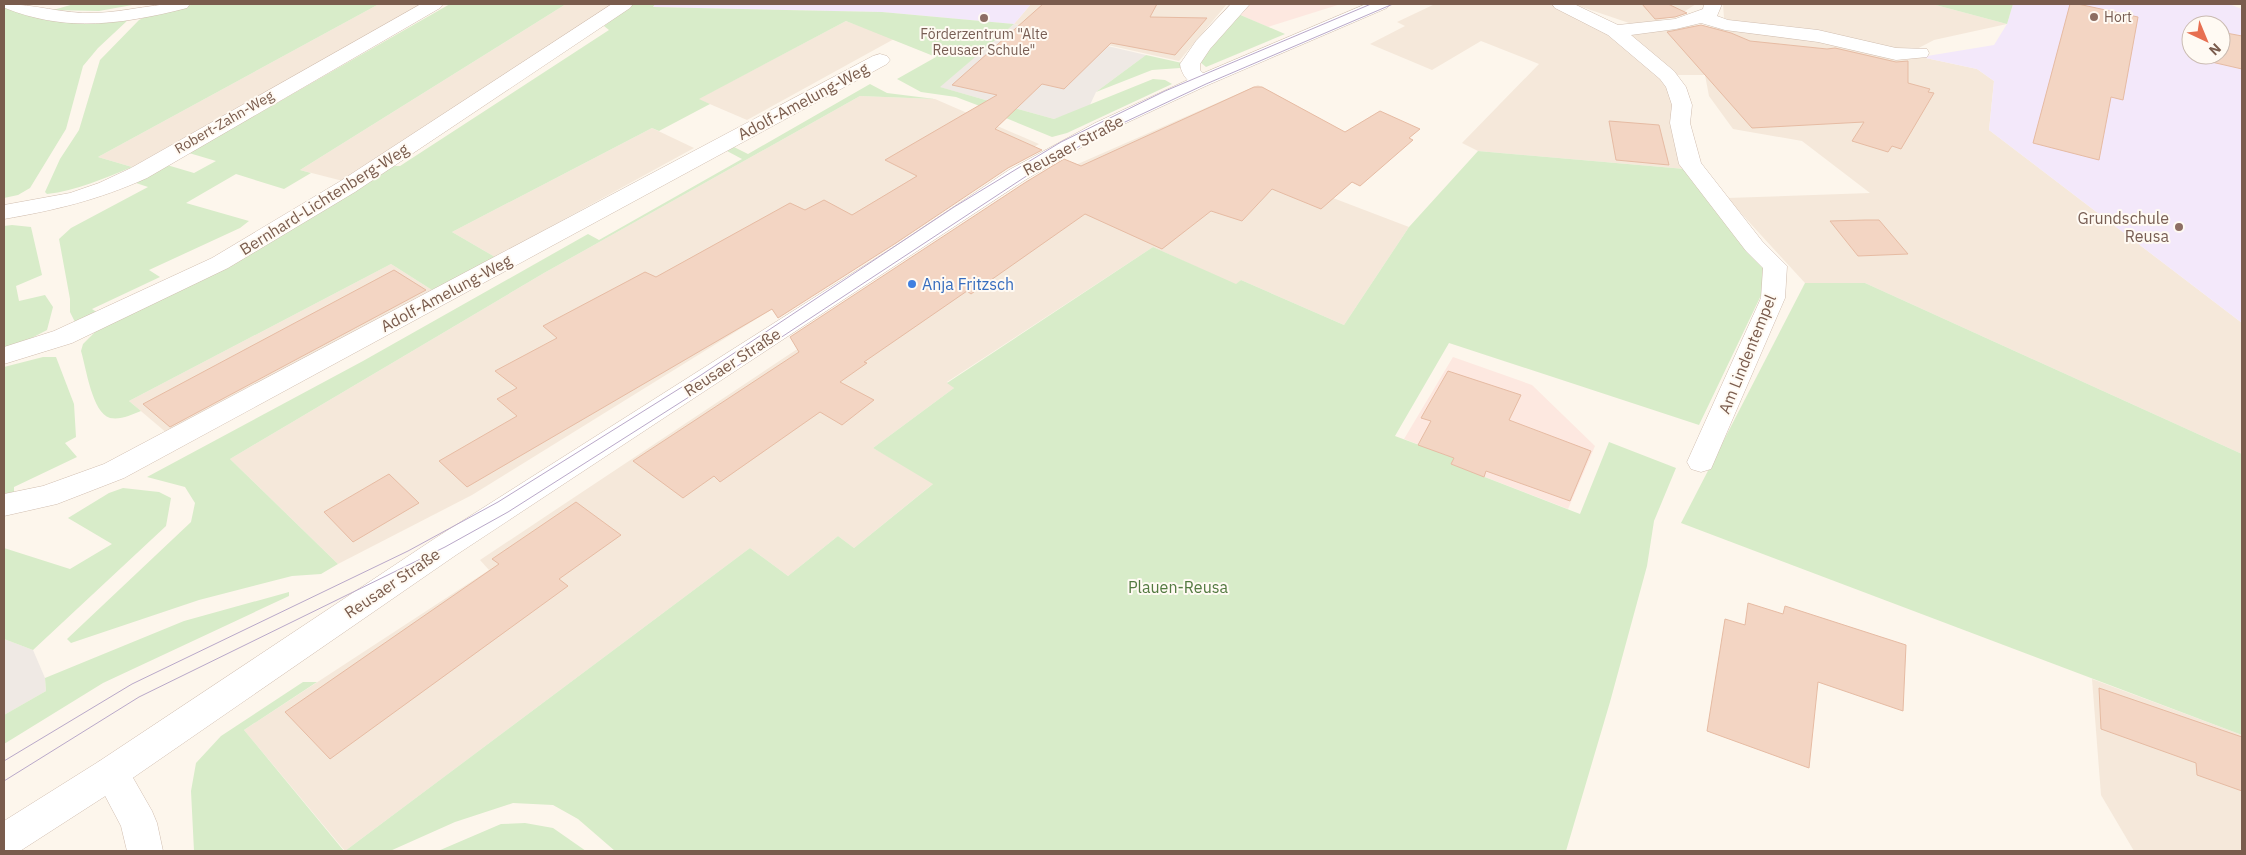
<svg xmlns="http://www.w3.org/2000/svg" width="2246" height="855" font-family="'IBM Plex Sans',sans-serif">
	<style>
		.residential { fill: #f5e8da }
		.commercial { fill: #fde8e0 }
		.industrial { fill: #efe9e4 }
		.education { fill: #f3e8fa; fill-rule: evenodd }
		.green { fill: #d8ecc9 }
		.building { fill: #f3d5c3; stroke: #e6bba3 }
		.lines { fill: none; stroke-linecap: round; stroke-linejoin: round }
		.minor-casing { stroke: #d1beb0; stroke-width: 1 }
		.tertiary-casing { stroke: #d1beb0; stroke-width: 1 }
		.minor { fill: #fff; fill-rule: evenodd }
		.tertiary { fill: #fff; fill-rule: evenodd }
		.tram { stroke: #b9a8c9; stroke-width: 1 }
		.education-dot { fill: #8d6e63; stroke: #fffaf3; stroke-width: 2 }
		.shop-dot { fill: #3f7fe0; stroke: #fffaf3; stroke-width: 2 }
		.labels { text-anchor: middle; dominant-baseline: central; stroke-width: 4; stroke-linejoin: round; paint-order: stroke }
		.far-education-label { font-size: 14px; fill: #785e54; stroke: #fffaf3; text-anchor: start }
		.far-street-label { font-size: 14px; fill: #7a5c4d; stroke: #fffaf3 }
		.street-label { font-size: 16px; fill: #7a5c4d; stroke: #fffaf3 }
		.education-label { font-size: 16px; fill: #785e54; stroke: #fffaf3; text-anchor: end }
		.shop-label { font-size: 16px; fill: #366cbe; stroke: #fffaf3; text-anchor: start }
		.park-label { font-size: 16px; fill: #537a41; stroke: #fffaf3 }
	</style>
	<rect width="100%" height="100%" fill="#fdf6ec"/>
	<!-- residential -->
	<g class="residential">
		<path d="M379 4H431L139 169 98 157Z"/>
		<path d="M566 4 616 5 343 181 300 170Z"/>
		<path d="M1031 4H1227L1179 61 1014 24Z"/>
		<path d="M1435 4H1552L1579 14 1607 30 1668 82 1674 96 1671 114 1685 169 1478 151 1462 143 1539 64 1481 41 1432 70 1370 44 1405 26 1397 22Z"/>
		<path d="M1573 4H1696L1682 13 1649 24H1632Z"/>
		<path d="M1723 4H1932L2007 24 1934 40 1911 52 1809 29 1732 21 1724 18Z"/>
		<path d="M846 21 894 39 747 120 698 99Z"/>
		<path d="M1691 25 1811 38 1879 56 1904 60 1921 57 1977 69 1994 81 1989 130 2242 323V454L1865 283H1805L1727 198 1870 193 1802 141 1733 129 1709 96 1705 75H1674L1627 33Z"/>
		<path d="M1258 85 1290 102 1333 198 1409 227 1344 325 1241 280 1236 285 1153 247 947 382 954 388 873 448 934 483 854 548 838 536 788 576 750 548 345 851 244 730 489 570 480 560 1071 167Z"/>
		<path d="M860 96 935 99 1039 144 472 495 338 564 230 459 544 273Z"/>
		<path d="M652 128 694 148 495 257 452 232Z"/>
		<path d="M391 264 432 290 168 434 129 401Z"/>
		<path d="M2092 679 2242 735V851H2134L2101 795Z"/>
	</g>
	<!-- commercial -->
	<g class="commercial">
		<path d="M1248 4H1341L1268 27 1238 14Z"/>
		<path d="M1453 357 1532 385 1595 446 1568 509 1451 464 1454 458 1404 439Z"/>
	</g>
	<!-- industrial -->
	<g class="industrial">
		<path d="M1014 24 1146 55 1096 92 1089 107 1054 119 939 87Z"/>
		<path d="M4 639 33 650 45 678 46 691 4 715Z"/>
	</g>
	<!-- education -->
	<g class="education">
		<path d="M655 4H1031L1014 24 882 12 653 7Z"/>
		<path d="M2013 4H2229L2242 9V323L1989 130 1994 81 1977 69 1921 57 1994 45 2007 24ZM2191 25H2221V55H2191Z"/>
	</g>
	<!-- green -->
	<g class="green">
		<path d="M74 4H138L99 11 53 10Z"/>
		<path d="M195 4H379L98 157 132 167C105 178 76 191 47 194L45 192 60 159 79 130 100 60 139 20 149 15Z"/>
		<path d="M450 4H566L300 170 311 173 284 189 236 174 186 203 249 221 240 228 149 270 160 277 92 309 98 313 75 322 70 312V299L59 239 71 228 148 187 136 183 167 165 194 173 216 161 189 153Z"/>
		<path d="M632 4H655L653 7 882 12 1014 24 940 87 996 103 985 108 956 97 921 92 897 79 936 57 846 21 699 99 710 104 659 131 652 128 452 232 495 257 432 290 391 264 129 401 141 411C131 415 121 420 110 418 92 413 86 367 81 351L83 344 95 332 388 166H400L609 30 604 26Z"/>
		<path d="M1932 4H2013L2007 24Z"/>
		<path d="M4 5C47 27 79 21 125 18L128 20 98 48 83 66 66 129 30 188 18 195 4 198Z"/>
		<path d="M1238 14 1285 34 1206 67 1200 62Z"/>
		<path d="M1146 55 1182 63 1180 68 1152 70 1096 92Z"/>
		<path d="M1153 79 1165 80 1172 84 1067 133 1052 137 989 111 1000 104 1054 119Z"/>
		<path d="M870 84 887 93 935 99 860 96 544 273 230 459 338 564 321 574 292 576 199 600 71 643 67 639 191 522 195 503 185 487 147 477 363 361 588 234 599 240 742 159 727 151 734 147 748 154Z"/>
		<path d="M1478 151 1685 169 1758 259 1766 273 1765 287 1699 425 1449 343 1395 436 1454 458 1451 464 1580 514 1609 442 1676 468 1654 521 1647 566 1610 702 1566 851H615L578 819 553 805 513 803 455 822 390 851H345L750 548 788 576 838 536 854 548 933 484 873 448 954 388 947 383 1153 247 1236 284 1241 280 1344 325 1409 227Z"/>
		<path d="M12 225 31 227 42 275 16 286 19 301 45 295 53 307 47 330 26 341 4 348V226Z"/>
		<path d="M1805 283H1865L2242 454V735L1681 523Z"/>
		<path d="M43 357H56L74 404 76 437 65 443 77 457 14 487V492L4 494V367Z"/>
		<path d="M123 488 159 492 171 498 166 526 33 650 4 639V548L70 569 112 544 68 518 109 493Z"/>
		<path d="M289 592V596L103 683 4 744V715L46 691 45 678 184 621Z"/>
		<path d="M303 682H317L244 730 344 851H194L191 791 196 763 221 736Z"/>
		<path d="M525 823 553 828 586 851H438L501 824Z"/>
	</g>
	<!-- building -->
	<g class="building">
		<path d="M1043 4H1157L1150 17 1207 18 1175 55 1111 43 1064 89 1042 84 995 129 1042 150 1008 168 896 243 778 318 772 309 467 487 439 461 517 416 497 399 517 388 495 371 557 338 543 326 645 272 656 277 790 203 805 210 824 200 852 215 917 176 885 160 997 95 952 85Z"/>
		<path d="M1642 4H1668L1687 13 1675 17 1655 19Z"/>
		<path d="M2070 4H2078L2138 17 2123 100 2111 97 2099 160 2033 143Z"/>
		<path d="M1701 25 1731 33 1750 41 1827 49 1835 48 1896 62 1908 61V83L1930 89 1928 92 1934 93 1901 149 1892 146 1888 152 1852 141 1864 122 1752 128 1667 32Z"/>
		<path d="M2221 32 2242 36V69L2194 58V55H2221Z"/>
		<path d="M1254 87H1262L1345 132 1380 111 1420 129 1409 138 1413 140 1360 186 1352 182 1321 209 1272 189 1242 221 1211 211 1162 249 1085 214 971 294 967 291 864 362 867 363 840 382 874 400 842 425 820 412 720 482 714 476 683 498 633 461 799 352 790 337 1026 182 1064 159 1081 166Z"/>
		<path d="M1609 121 1659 125 1669 165 1616 160Z"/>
		<path d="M1865 220H1879L1908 254 1858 256 1830 221Z"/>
		<path d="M394 270 426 290 170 427 143 404Z"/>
		<path d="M1448 371 1521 395 1509 420 1591 451 1570 501 1486 471 1484 477 1451 464 1454 458 1418 445 1431 421 1421 418Z"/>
		<path d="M389 474 419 503 353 542 324 512Z"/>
		<path d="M576 502 621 535 559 579 568 586 330 759 285 712 499 564 492 559Z"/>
		<path d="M1748 603 1783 614 1785 606 1906 645 1903 711 1818 682 1809 768 1707 731 1725 619 1745 625Z"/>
		<path d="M2099 688 2242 737V791L2197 775 2196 763 2101 729Z"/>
	</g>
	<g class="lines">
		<defs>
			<g id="minor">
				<path d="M4 4C35 4 62 14 95 13 127 12 158 2 190 4L187 8C123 24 68 33 5 8Z"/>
				<path d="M421 4H443L440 8 147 178C98 200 56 210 4 219V205L70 193 99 183 131 168Z"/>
				<path d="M612 4H633L630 8 355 192 228 268 72 343 4 364V347L54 331 212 258 339 182Z"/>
				<path d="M1231 4H1250L1210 49 1200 64V70L1211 81 1208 85C1193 89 1182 78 1180 64L1196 41Z"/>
				<path d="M1552 4H1574L1618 25 1675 19 1703 9 1704 4H1722L1717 16 1728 20 1818 30 1896 48 1927 49 1929 53 1927 57 1896 60 1818 42 1725 30 1701 23 1676 29 1631 35 1674 71 1686 87 1692 105 1690 123 1701 163 1762 241 1787 266 1785 298 1711 469 1701 472 1691 469 1687 462 1761 298 1763 268 1746 251 1679 164 1670 123 1672 105 1666 87 1660 79 1608 35 1555 8Z"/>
				<path d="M880 54 887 56 890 60 887 64 124 478 57 504 4 516V494L43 486 104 464 873 56Z"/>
				<path d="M111 757 124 762 152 811 157 823 163 851H127L121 826 93 773 98 762Z"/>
			</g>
			<path id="tertiary" d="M1366 4H1390L1387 8 1208 85 1109 131 1025 180 456 555 124 784 20 851H4V821L98 762 434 539 897 245 1009 170 1095 123 1194 77Z"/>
		</defs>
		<!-- minor casing -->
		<use href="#minor" class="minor-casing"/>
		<!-- tertiary casing -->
		<use href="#tertiary" class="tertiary-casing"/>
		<!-- minor -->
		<use href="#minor" class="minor"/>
		<!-- tertiary -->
		<use href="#tertiary" class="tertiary"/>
		<!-- tram -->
		<g class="tram">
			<path d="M4 761 132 684 408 551 498 502 698 377 954 207 1061 142 1165 91 1371 4"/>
			<path d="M4 781 139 697 445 547 508 512 733 369 1025 177 1108 130 1206 84 1393 4"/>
		</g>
	</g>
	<!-- markers -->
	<g class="education-dot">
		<circle cx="2094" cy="17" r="5"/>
		<circle cx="984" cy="18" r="5"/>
		<circle cx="2179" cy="227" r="5"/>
	</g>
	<circle class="shop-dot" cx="912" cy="284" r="5"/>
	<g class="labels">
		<!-- far-education labels -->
		<g class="far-education-label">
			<text x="2104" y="17">Hort</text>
			<text x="984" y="34" text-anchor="middle">Förderzentrum "Alte<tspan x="984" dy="16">Reusaer Schule"</tspan></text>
		</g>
		<!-- far-street labels -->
		<g class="far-street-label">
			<text transform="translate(224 122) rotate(-30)">Robert-Zahn-Weg</text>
		</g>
		<!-- street labels -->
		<g class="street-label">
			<text transform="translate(803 101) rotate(-28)">Adolf-Amelung-Weg</text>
			<text transform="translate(1073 145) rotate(-28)">Reusaer Straße</text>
			<text transform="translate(324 199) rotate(-32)">Bernhard-Lichtenberg-Weg</text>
			<text transform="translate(446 293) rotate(-28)">Adolf-Amelung-Weg</text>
			<text transform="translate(1747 354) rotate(-68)">Am Lindentempel</text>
			<text transform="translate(732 362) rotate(-33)">Reusaer Straße</text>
			<text transform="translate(392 583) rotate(-34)">Reusaer Straße</text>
		</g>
		<!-- education labels -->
		<g class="education-label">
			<text x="2169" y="218">Grundschule<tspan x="2169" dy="18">Reusa</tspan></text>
		</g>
		<!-- shop labels -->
		<g class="shop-label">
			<text x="922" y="284">Anja Fritzsch</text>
		</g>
		<!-- park labels -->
		<g class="park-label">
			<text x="1178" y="587">Plauen-Reusa</text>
		</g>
	</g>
	<!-- border -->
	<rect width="2246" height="855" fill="none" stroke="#7a5c4d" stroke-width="10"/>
	<!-- north arrow -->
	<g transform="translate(2206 40) rotate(136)"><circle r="24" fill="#fffaf3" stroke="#cabbb1"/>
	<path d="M0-4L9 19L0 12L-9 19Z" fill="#e76f51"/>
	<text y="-8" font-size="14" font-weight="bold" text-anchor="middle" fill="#7a5c4d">N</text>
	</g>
</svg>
